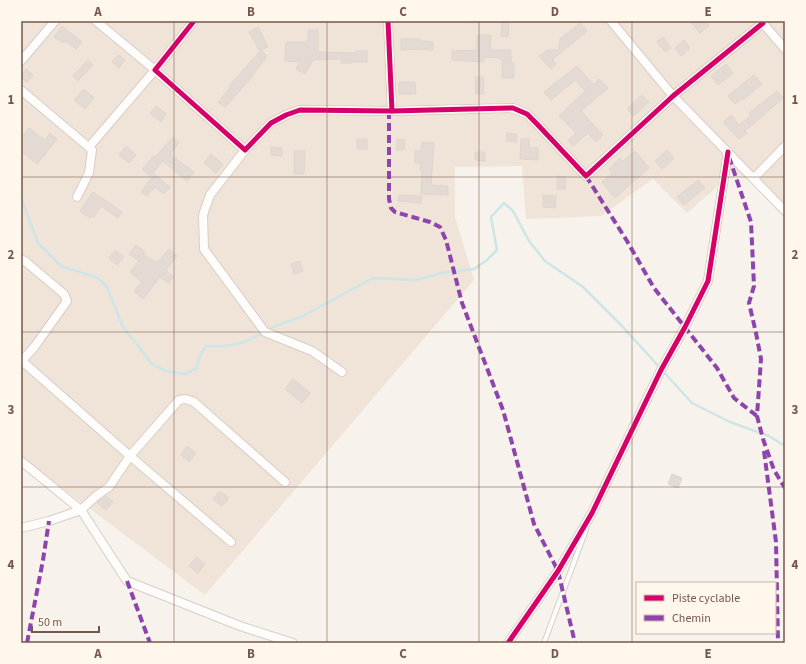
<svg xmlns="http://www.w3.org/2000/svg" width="806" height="664" font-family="'Source Sans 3',sans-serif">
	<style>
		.residential { fill: #f0e4d8 }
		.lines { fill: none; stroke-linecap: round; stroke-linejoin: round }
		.stream { stroke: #cce5e7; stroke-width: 2.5 }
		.building { fill: #e3dad3; stroke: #e0d5cd }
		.lane-casing { stroke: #d6cec8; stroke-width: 6 }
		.street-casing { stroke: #d6cec8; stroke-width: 10 }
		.lane { stroke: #fefdfc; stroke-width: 4 }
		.street { stroke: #fefdfc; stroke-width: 8 }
		.quiet { stroke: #8e44ad; stroke-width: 4; stroke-dasharray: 8 4; stroke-linecap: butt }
		.cycleway-casing { stroke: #fff7ec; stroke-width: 8 }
		.cycleway { stroke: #d6006c; stroke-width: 5 }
		.grid { fill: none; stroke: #75584b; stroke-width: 1; stroke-opacity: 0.55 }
		.neatline { fill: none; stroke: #75584b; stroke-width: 1.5 }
		.grid-label { font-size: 13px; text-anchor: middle; font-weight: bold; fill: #75584b }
	</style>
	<rect width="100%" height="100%" fill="#f7f2eb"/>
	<!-- residential -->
	<path class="residential" d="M21 21H785V214L757 184 722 166 716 188 687 213 653 179 601 216 526 219 522 166 455 167V217L474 280 205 595 21 457Z"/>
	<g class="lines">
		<!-- stream -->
		<path class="stream" d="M21 198 38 243 61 266 98 278 107 287 123 327 152 364 166 371 184 374 196 369 200 356 206 346H225L245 342 278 325 301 317 373 278 416 280 441 273 474 269 487 260 497 250 491 217 504 203 513 211 529 241 545 261 583 287 621 325 692 403 730 422 769 436 785 446"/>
	</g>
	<!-- building -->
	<g class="building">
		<path d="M502 21H509L508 37 501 36Z"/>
		<path d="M690 21H705L709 26 700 33Z"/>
		<path d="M580 23 587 31 552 60 556 64 551 69 539 56 547 50H559L560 39Z"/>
		<path d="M62 26 82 42 76 49 66 41 64 43 54 37Z"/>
		<path d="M258 27 268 47 261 50H259L249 32Z"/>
		<path d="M308 30H318V52L356 53V51H367V62H352V63H341V59L313 60 305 74 296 69 300 62 285 61 286 42H308Z"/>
		<path d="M477 35H491L490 50H511V63H514V78H502V60H501V58L484 57V62L452 60V51L477 50Z"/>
		<path d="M663 37 671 48 665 52 657 42Z"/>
		<path d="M401 39H420V41L433 42V50L421 49 401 50Z"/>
		<path d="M684 40 690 48 681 56 675 48Z"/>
		<path d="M261 50 266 55V58L252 76H253L225 107 218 102 230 88 229 86Z"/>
		<path d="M119 55 125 60 119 68 112 62Z"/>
		<path d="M88 60 93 65 78 81 73 76Z"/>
		<path d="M726 64 733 73 718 85 711 76Z"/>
		<path d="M577 66 594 85 599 79 608 88 581 111 603 135 596 142 588 133 573 146 568 140 576 133 559 116 585 91 575 80 551 100 544 92Z"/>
		<path d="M26 69 33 75 27 83 21 77V75Z"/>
		<path d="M754 75 762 84 743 100 742 98 735 104 728 96Z"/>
		<path d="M475 77H483L484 94H476Z"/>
		<path d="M399 82H415L416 94H399Z"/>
		<path d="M84 89 94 98 85 109 74 100Z"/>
		<path d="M777 91 783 98 745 131 747 133 739 139 723 122 731 115 739 125 751 116 749 113Z"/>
		<path d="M642 95 649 102 634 116 627 109Z"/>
		<path d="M156 106 166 114 161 122 150 113Z"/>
		<path d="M29 128 45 140 50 133 57 139 37 164 21 151V138Z"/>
		<path d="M507 133 517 134V142L506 141Z"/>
		<path d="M173 137 179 143 170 154 194 172 187 181 163 161 150 176 142 169 154 156 155 157Z"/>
		<rect x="357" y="139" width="10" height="10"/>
		<path d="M397 139 405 140 404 150H396Z"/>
		<path d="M521 139H529V148H538V160L520 159Z"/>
		<path d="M422 142 434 143 431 185 448 186V195L421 194 422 170H420L421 163H415V151H421Z"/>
		<path d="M126 146 136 155 129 163 119 155Z"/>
		<path d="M271 147 282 148V156L271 155Z"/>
		<path d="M667 150 674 158 662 169 655 161Z"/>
		<path d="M294 151H305L304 174H294Z"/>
		<path d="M635 151 649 168 615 198 602 182 612 173 609 169 620 158 623 161Z"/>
		<path d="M475 152H485V161L475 160Z"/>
		<path d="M211 154 223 164 216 173 204 163Z"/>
		<path d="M154 174 170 187 164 194 155 187 147 196 141 192Z"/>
		<path d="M557 176 566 177 565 189H557Z"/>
		<path d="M698 180 705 188 684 205 677 197Z"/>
		<path d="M93 192 122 212 118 218 101 206 94 217 91 216 90 218 80 211Z"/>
		<path d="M399 195 422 196 421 203 398 201Z"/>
		<path d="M543 195 556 196 555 208 543 207Z"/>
		<path d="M136 245 145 252 143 254 157 263 169 249 177 256 166 270 173 277 169 283 160 277 143 299 134 291 142 282 130 272 139 261 129 254Z"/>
		<path d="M115 250 124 257 117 265 109 258Z"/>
		<path d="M300 261 303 271 294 274 291 264Z"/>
		<path d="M293 379 310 393 302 403 285 389Z"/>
		<path d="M187 446 196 453 189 462 181 455Z"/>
		<path d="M672 474 682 478 678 488 668 484Z"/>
		<path d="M220 491 229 498 222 506 213 499Z"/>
		<path d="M106 496 113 502 106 510 97 503Z"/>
		<path d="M196 557 205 564 198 573 189 566Z"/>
	</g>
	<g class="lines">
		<defs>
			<path id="lane" d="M544 643 586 530"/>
			<g id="street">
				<path d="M194 21 155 70 245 150 271 123 286 115 300 110 392 111 388 21"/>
				<path d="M611 21 673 96 785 211"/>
				<path d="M761 21 785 49"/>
				<path d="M21 61 55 21"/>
				<path d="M21 90 92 150 89 173 77 197"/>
				<path d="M392 111 513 108 527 114 537 124 586 176 673 96 763 23"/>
				<path d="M89 147 155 70 96 21"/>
				<path d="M245 150 210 195 203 215 204 249 265 332 312 351 342 372"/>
				<path d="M754 178 785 146"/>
				<path d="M21 259 26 262 64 294 67 301 35 346 21 362"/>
				<path d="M22 361 130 456 231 542"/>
				<path d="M21 461 81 510 127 581 240 626 293 643"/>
				<path d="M21 528 49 521 81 510 96 496 109 487 130 456 179 400 186 399 194 402 285 482"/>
				<path d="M508 643 558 571 592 513 661 370 685 327 708 281 728 152"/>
			</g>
		</defs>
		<!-- lane casing -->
		<use href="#lane" class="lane-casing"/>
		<!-- street casing -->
		<use href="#street" class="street-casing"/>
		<!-- lane -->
		<use href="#lane" class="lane"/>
		<!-- street -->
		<use href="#street" class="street"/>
		<!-- quiet -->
		<g class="quiet">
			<path d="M389 111V199L391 208 395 212 430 222 440 227 446 240 462 303 503 410 534 524 558 571 575 643"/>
			<path d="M729 157 751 222 754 286 749 303 756 333 761 359 757 416 763 439 774 470 785 488"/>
			<path d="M586 176 627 241 654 288 717 368 734 398 757 416"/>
			<path d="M764 451 776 542 778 643"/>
			<path d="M127 581 150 643"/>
			<path d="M27 643 43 560 49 521"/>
		</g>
		<defs>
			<g id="cycleway">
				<path d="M194 21 155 70 245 150 271 123 286 115 300 110 392 111 388 21"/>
				<path d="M392 111 513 108 527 114 537 124 586 176 673 96 763 23"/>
				<path d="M508 643 558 571 592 513 661 370 685 327 708 281 728 152"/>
			</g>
		</defs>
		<!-- cycleway casing -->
		<use href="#cycleway" class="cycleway-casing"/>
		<!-- cycleway -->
		<use href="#cycleway" class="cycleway"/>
	</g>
	<!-- grid -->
	<path class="grid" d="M174 21V643M327 21V643M479 21V643M632 21V643M21 177H785M21 332H785M21 487H785"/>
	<!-- border -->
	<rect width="806" height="664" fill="none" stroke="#fff7ec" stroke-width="44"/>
	<!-- legend -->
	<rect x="636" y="582" width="140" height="52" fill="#fff7ec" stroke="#c8b7ac"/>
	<rect x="644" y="595" width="20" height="6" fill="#d6006c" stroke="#c8b7ac"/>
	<text x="672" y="602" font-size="12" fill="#75584b">Piste cyclable</text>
	<rect x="644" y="615" width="20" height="6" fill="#8e44ad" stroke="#c8b7ac"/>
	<text x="672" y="622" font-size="12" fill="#75584b">Chemin</text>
	<!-- scale -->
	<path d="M32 626v6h67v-6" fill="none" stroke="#75584b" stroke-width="2"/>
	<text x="38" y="626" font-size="12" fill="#75584b" stroke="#fff7ec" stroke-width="3" paint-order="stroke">50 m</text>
	<rect x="22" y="22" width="762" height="620" class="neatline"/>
	<g class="grid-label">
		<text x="98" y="16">A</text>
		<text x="251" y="16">B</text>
		<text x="403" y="16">C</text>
		<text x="555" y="16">D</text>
		<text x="708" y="16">E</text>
		<text x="11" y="104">1</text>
		<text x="795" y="104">1</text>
		<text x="11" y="259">2</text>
		<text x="795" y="259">2</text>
		<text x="11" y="414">3</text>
		<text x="795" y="414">3</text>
		<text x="11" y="569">4</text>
		<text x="795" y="569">4</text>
		<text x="98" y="658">A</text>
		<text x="251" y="658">B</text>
		<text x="403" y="658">C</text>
		<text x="555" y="658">D</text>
		<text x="708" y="658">E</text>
	</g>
</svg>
